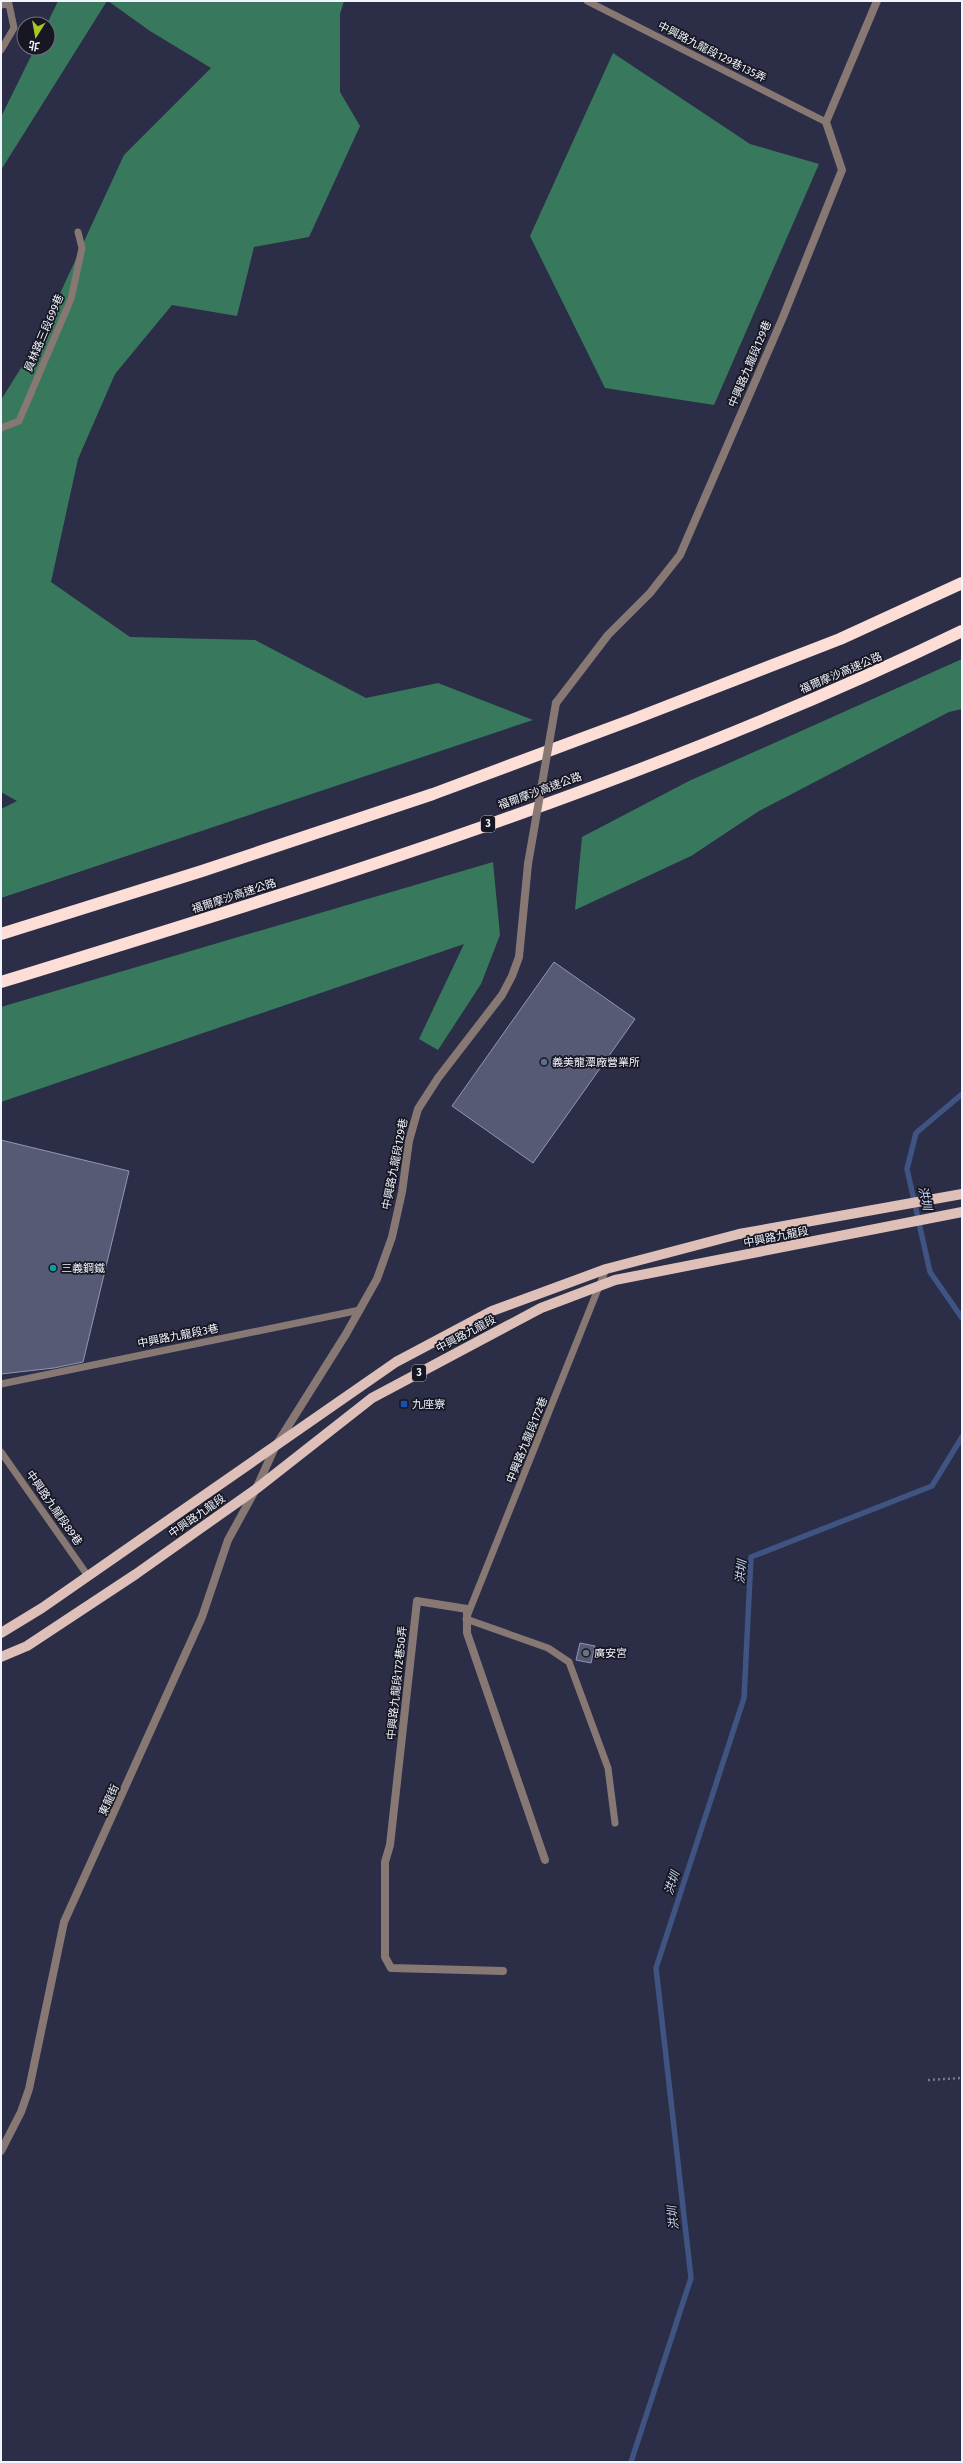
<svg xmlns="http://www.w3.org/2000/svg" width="963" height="2463" font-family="'Fira Sans','Noto Sans TC',sans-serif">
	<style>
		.forest { fill: #38795e }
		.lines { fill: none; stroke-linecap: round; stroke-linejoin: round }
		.stream { stroke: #3f5482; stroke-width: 5.5 }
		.building { fill: #575a75; stroke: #9296b3 }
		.path { stroke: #787a8d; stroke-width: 2.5; stroke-dasharray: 2 3; stroke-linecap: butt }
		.lane { stroke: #877874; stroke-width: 7 }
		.street { stroke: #877874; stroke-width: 8 }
		.primary { stroke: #dfc0b8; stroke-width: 10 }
		.highway { stroke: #fcded6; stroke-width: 12 }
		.street-bridge { stroke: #877874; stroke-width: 8 }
		.service-dot { fill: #5c6f8a; stroke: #161722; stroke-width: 1.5 }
		.culture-dot { fill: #0f9aa8; stroke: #161722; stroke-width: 1.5 }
		.transit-dot { fill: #1a4fb4; stroke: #161722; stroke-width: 1.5 }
		.worship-dot { fill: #6b7280; stroke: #161722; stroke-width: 1.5 }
		.labels { text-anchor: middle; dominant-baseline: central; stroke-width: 3.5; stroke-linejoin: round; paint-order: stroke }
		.shield { fill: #161722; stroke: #afb1bb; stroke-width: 1 }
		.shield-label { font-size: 10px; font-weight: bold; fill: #f1f3fd }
		.street-label { font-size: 11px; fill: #f1f3fd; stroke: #161722 }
		.poi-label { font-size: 11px; fill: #f1f3fd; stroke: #161722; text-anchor: start }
		.water-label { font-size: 12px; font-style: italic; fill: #cbd9f7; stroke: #161722 }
	</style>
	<rect width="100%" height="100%" fill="#2b2e46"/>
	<!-- forest -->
	<g class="forest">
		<path d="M58 1H107L1 170V117L35 48H48L47 24Z"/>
		<path d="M108 1H344L340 14V92L360 126 309 237 254 247 237 316 172 305 115 374 78 459 51 582 130 637 255 640 366 698 438 683 533 720 1 898V809L17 801 1 792V400L39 339 124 155 211 68 150 31Z"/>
		<path d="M613 53 750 144 819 164 714 405 605 388 530 236Z"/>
		<path d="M962 659V709L949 712 759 811 691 856 575 910 582 837 689 781Z"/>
		<path d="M493 862 500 935 481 984 438 1050 419 1039 464 944 1 1102V1007Z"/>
	</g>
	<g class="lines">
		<!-- stream -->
		<g class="stream">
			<path d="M962 1094 916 1133 907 1169 930 1272 962 1318"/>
			<path d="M631 2462 691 2278 656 1968 744 1698 751 1557 932 1486 962 1437"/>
		</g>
	</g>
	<!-- building -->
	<g class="building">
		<path d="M554 962 635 1019 533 1163 452 1106Z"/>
		<path d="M1 1140 129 1171 83 1362 54 1368 1 1374Z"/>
		<path d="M580 1643 595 1646 591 1663 576 1660Z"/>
	</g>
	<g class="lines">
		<!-- path -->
		<path class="path" d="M928 2080 962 2078"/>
		<!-- lane -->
		<g class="lane">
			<path d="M587 1 826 122"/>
			<path d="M1 5 9 4 14 28 1 50"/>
			<path d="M1 428 19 421 71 299 82 248 78 232"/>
			<path d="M606 1269 466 1619 548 1648 569 1662 608 1768 615 1823"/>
			<path d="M1 1384 360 1310"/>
			<path d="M1 1452 88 1576"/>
		</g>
		<!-- street -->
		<g class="street">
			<path d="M556 703 608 635 650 593 680 555 783 317 842 170 826 122 877 1"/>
			<path d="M503 1971 391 1968 385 1957V1862L390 1845 417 1601 467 1609V1633L545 1860"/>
			<path d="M1 2151 21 2112 29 2089 64 1922 202 1617 228 1540 256 1489 275 1447 346 1334 377 1279 392 1237 402 1192 409 1141 418 1109 438 1078 502 995 512 976 519 957 528 864"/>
		</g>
		<!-- primary -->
		<g class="primary">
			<path d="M1 1633 42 1608 396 1362 492 1311 606 1269 739 1234 962 1194"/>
			<path d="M1 1657 27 1646 136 1574 256 1489 372 1398 541 1308 615 1280 962 1212"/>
		</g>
		<!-- highway -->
		<g class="highway">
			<path d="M1 934 202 871 433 794 634 719 840 639 962 583"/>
			<path d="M1 982C326 882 655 780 962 631"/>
		</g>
		<!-- street-bridge -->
		<path class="street-bridge" d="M528 864 556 703"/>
	</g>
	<!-- markers -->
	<circle class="service-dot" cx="544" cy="1062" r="4"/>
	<circle class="culture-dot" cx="53" cy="1268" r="4"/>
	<rect class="transit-dot" x="400" y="1400" width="8" height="8" rx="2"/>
	<circle class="worship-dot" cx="586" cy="1653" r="4"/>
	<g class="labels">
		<!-- shield labels -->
		<g class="shield">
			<rect x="481" y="816" width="14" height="16" rx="3"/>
			<rect x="412" y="1365" width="14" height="16" rx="3"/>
		</g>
		<g class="shield-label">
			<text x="488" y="824">3</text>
			<text x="419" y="1373">3</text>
		</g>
		<!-- street labels -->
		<g class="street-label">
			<text transform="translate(712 52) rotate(27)">中興路九龍段129巷135弄</text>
			<text transform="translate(44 333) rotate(-67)">員林路三段699巷</text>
			<text transform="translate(750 364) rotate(-67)">中興路九龍段129巷</text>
			<text transform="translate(841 673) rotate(-23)">福爾摩沙高速公路</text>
			<text transform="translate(540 791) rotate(-20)">福爾摩沙高速公路</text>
			<text transform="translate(234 896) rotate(-18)">福爾摩沙高速公路</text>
			<text transform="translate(395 1164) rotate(-79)">中興路九龍段129巷</text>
			<text transform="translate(776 1237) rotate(-11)">中興路九龍段</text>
			<text transform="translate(466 1334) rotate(-28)">中興路九龍段</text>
			<text transform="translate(178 1336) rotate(-11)">中興路九龍段3巷</text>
			<text transform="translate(527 1440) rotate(-68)">中興路九龍段172巷</text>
			<text transform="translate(54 1508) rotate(55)">中興路九龍段89巷</text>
			<text transform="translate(197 1516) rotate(-35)">中興路九龍段</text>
			<text transform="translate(397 1683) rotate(-84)">中興路九龍段172巷50弄</text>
			<text transform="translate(109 1800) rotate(-66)">東龍街</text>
		</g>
		<!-- poi labels -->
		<g class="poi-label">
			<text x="552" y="1062">義美龍潭廠營業所</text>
			<text x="61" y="1268">三義鋼鐵</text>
			<text x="412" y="1404">九座寮</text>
			<text x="594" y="1653">廣安宮</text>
		</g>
		<!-- water labels -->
		<g class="water-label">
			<text transform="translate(925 1198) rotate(77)">洪圳</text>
			<text transform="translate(741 1572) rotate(-84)">洪圳</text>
			<text transform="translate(672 1883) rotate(-72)">洪圳</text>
			<text transform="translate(673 2218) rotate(-96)">洪圳</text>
		</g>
	</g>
	<!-- border -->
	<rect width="963" height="2463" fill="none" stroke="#f1f3fd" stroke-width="4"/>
	<!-- north arrow -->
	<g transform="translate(36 36) rotate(191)"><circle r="19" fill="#161722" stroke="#6e6f7a"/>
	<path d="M0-3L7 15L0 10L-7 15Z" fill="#a6c821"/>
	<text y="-6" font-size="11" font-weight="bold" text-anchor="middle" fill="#f1f3fd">北</text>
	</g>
</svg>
